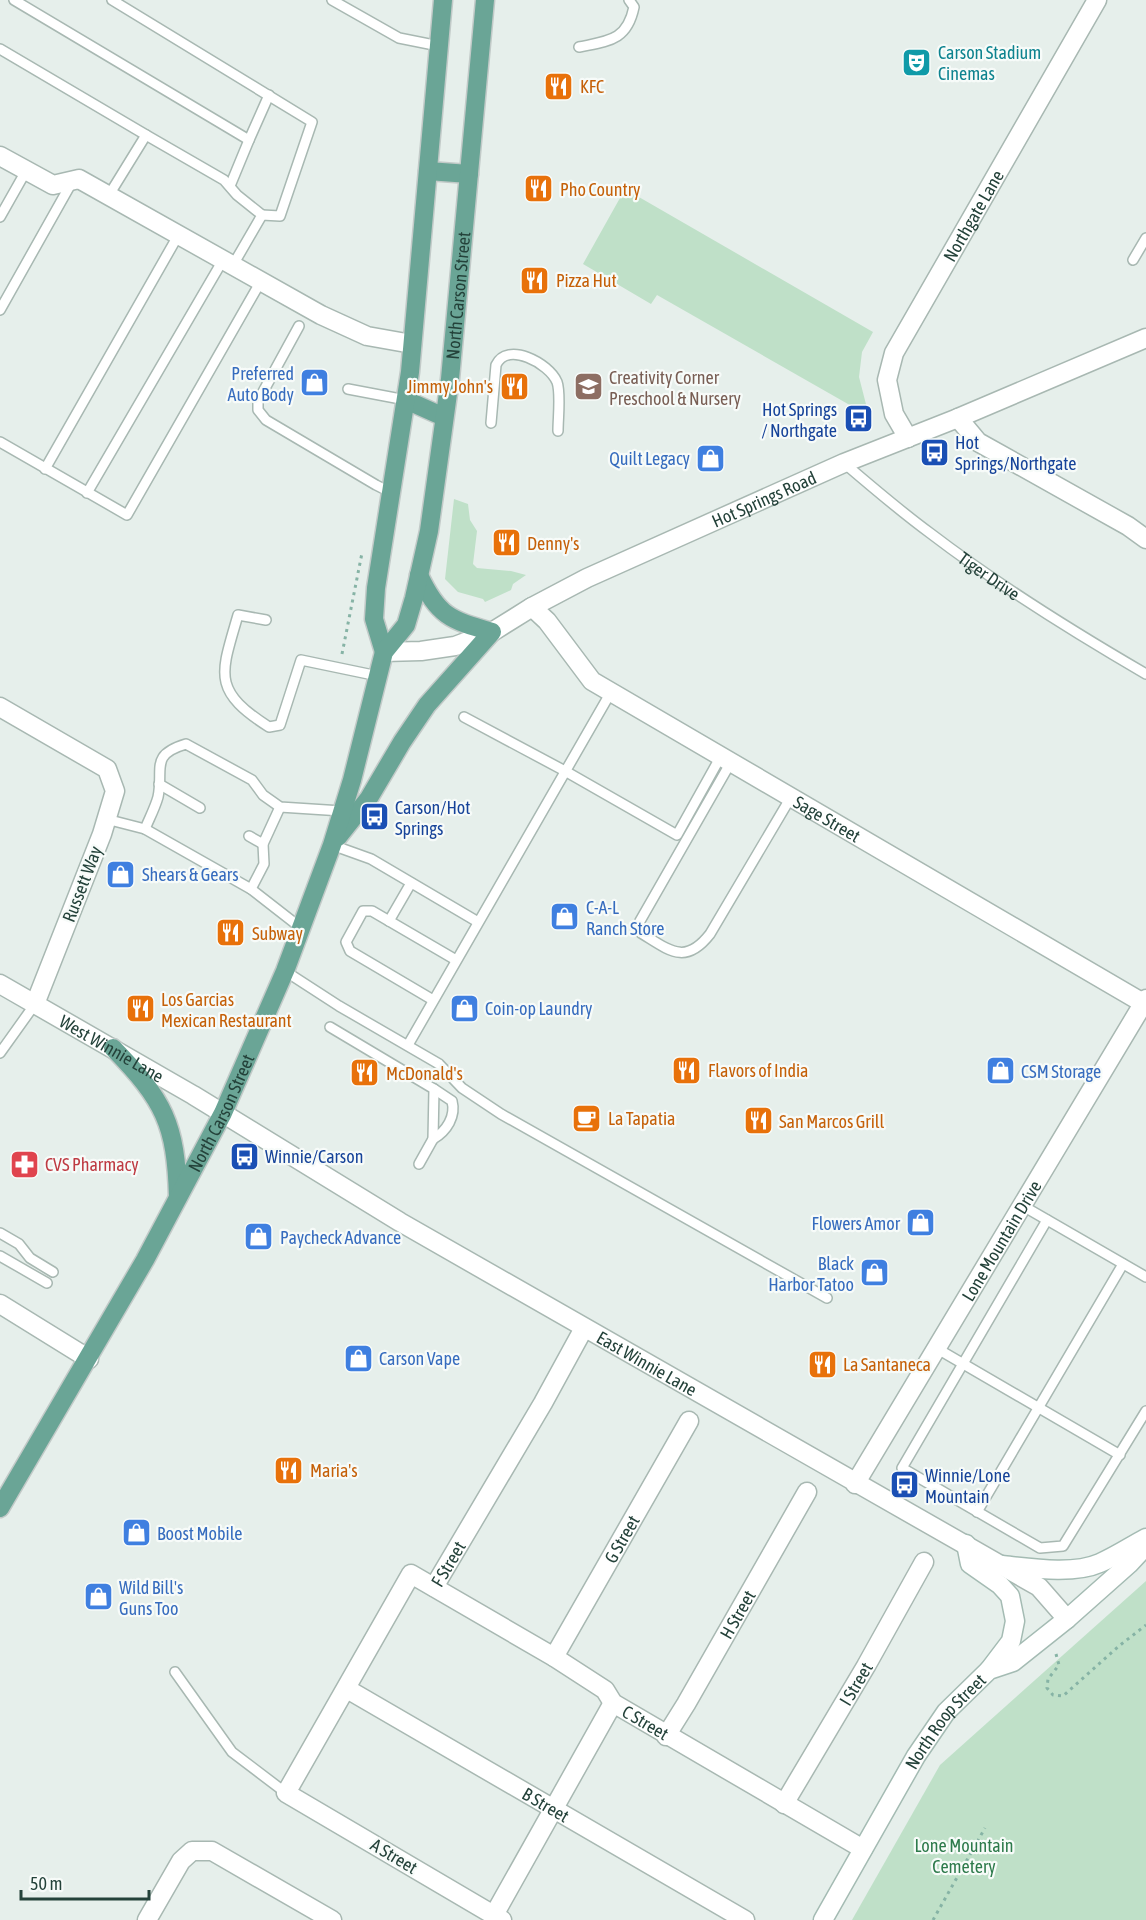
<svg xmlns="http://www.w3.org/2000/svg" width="1146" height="1920" font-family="'Asap Condensed',sans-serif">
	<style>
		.green { fill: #bfe0c8 }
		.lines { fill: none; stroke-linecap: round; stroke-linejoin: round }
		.service-casing { stroke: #a8b8b2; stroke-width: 12 }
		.minor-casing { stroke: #a8b8b2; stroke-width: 21 }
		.tertiary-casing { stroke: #a8b8b2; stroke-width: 21 }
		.secondary-casing { stroke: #a4bbb3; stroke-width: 21 }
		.primary-casing { stroke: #c2cac8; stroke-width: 21 }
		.path { stroke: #86b3a5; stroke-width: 3; stroke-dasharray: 3 4.5; stroke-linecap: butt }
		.service { stroke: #fff; stroke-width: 9 }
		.minor { stroke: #fff; stroke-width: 18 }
		.tertiary { stroke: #fff; stroke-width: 18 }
		.secondary { stroke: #fff; stroke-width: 18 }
		.primary { stroke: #6aa596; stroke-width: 18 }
		.labels { text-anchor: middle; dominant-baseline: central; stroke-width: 4.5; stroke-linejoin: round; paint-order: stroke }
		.culture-label { font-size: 18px; fill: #0d838f; stroke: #f7fbf9; text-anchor: start }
		.food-label { font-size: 18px; fill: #c56008; stroke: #f7fbf9; text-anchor: start }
		.street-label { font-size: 18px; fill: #24423a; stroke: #f7fbf9 }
		.shop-label { font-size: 18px; fill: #366cbe; stroke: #f7fbf9; text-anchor: start }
		.education-label { font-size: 18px; fill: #785e54; stroke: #f7fbf9; text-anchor: start }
		.transit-label { font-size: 18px; fill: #164399; stroke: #f7fbf9; text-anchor: start }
		.health-label { font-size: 18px; fill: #be3a42; stroke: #f7fbf9; text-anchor: start }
		.park-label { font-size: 18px; fill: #2d7a4b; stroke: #f7fbf9 }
	</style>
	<rect width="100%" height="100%" fill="#e6efeb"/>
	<!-- green -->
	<g class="green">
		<path d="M625 189 873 332 862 352 859 377 869 416 657 295 651 304 583 264Z"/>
		<path d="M454 499 468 504 470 520 477 531 473 564 477 568 511 571 526 575 513 584 511 590 485 602 483 599 458 592 445 579Z"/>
		<path d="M1146 1581V1920H852L940 1765Z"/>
	</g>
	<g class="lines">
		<defs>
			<g id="service">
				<path d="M14 0 249 140 269 95"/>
				<path d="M112 0 312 122 280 216 262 215"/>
				<path d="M332 0 399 38 439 46"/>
				<path d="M579 47C608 41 627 41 634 7L629 0"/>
				<path d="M0 49 146 135"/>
				<path d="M230 186 249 140"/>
				<path d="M109 195 146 135 224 180 237 195 262 215 233 265"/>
				<path d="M0 217 26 171"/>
				<path d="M1133 260 1146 238"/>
				<path d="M0 310 72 182"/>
				<path d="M299 326 258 401V410L266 420 376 485 392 493"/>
				<path d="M348 389 406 400"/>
				<path d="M491 423 496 365C507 341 549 363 557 382 561 393 558 418 558 431"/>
				<path d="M0 442 127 515 261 281"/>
				<path id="s1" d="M844 463C872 487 900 511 930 533 998 585 1072 631 1146 674"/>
				<path d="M45 469 179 234"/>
				<path d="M87 493 223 260"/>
				<path d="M266 620 238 615C221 674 211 690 269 727L280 725 301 660 378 676"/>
				<path d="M464 717 565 771 677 835 721 756"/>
				<path d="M731 762 640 921 639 928 641 933C669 950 685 966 710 934L791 797"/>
				<path d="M159 784 200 808"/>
				<path d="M106 819 145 829"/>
				<path d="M249 836 263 844"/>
				<path d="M332 845 371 859 478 922"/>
				<path d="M251 889 264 864 263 844 280 807"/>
				<path d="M389 921 411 883"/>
				<path d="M301 928 251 889 145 829C149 819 155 808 158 797 164 769 149 755 186 744L252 780 263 795 280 807 342 811"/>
				<path d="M285 971 339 1006 439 1064 462 1088 501 1114 827 1298"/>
				<path d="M433 1000 350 951 346 942 363 911H372L456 960"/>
				<path d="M330 1027 434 1089 433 1139 419 1164"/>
				<path d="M408 1045 611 692"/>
				<path d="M0 1053 35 1004"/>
				<path d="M433 1139C447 1131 456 1116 452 1101L434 1089"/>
				<path d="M1023 1206 1146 1277"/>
				<path d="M1047 1220 902 1468 1040 1548 1063 1546 1146 1411"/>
				<path d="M0 1233 19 1244 30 1258 53 1272"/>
				<path d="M0 1256 47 1283"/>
				<path d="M936 1348 1120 1455"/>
				<path d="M977 1512 1123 1264"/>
				<path d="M175 1672 232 1752 286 1793"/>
			</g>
			<g id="minor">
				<path d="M0 156 53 185 79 179 321 315 367 336 412 344"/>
				<path d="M958 418 978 442 1128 526 1146 539"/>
				<path id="s2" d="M908 438 894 414 887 380 894 353 1097 0"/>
				<path id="s3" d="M532 607 547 621 592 681 1143 1003"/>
				<path d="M0 707 107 769 115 791 102 834 35 1004"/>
				<path d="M0 1304 89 1359"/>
				<path id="s4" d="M855 1484 1146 999"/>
				<path id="s5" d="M434 1587 543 1403 584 1328"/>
				<path id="s6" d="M554 1657 689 1421"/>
				<path id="s7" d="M347 1689 745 1920"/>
				<path id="s8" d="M666 1736 686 1704 807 1492"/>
				<path id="s9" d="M784 1804 866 1666 924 1562"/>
				<path d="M494 1915 613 1703"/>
				<path d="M147 1920 181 1861 192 1851H212L332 1920"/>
				<path id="s10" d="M502 1920 286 1793 411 1574 554 1657 605 1690 613 1703 863 1849"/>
			</g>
			<g id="tertiary">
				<path id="s11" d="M384 652 421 651 455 646 492 632 532 607 587 578 844 463 958 418 1146 338"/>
				<path id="s12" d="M0 984 193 1095 400 1222 1039 1587 1067 1619"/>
			</g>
			<g id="secondary">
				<path d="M966 1544 970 1564 1000 1585 1010 1596 1015 1621 1011 1641 989 1670"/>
				<path d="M1002 1565C1030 1568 1073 1575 1100 1563 1116 1556 1131 1546 1146 1538"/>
				<path id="s13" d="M823 1920 916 1756 946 1712 989 1670 1013 1662 1067 1619 1129 1564 1146 1546"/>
			</g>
			<g id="primary">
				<path d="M428 171 469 174"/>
				<path d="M406 400 444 417"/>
				<path d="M384 652 374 619 376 588 410 372 443 0"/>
				<path d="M338 837 369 798 402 742 427 705 492 632C450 620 438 616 419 575"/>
				<path d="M113 1048C164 1100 176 1124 178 1197"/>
				<path id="s14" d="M0 1508 145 1260 223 1113 285 971 332 845 352 780 384 652 406 625 414 598 429 531 450 379 485 0"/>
			</g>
		</defs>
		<!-- service casing -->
		<use href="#service" class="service-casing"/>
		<!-- minor casing -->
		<use href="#minor" class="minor-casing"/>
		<!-- tertiary casing -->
		<use href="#tertiary" class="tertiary-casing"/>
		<!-- secondary casing -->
		<use href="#secondary" class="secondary-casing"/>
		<!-- primary casing -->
		<use href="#primary" class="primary-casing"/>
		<!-- path -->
		<g class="path">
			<path d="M342 654 362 553"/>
			<path d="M1056 1654 1059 1665 1048 1679 1047 1688 1053 1695 1063 1696 1119 1646 1146 1625"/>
			<path d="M933 1920 985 1828"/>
		</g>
		<!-- service -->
		<use href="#service" class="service"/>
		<!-- minor -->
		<use href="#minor" class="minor"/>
		<!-- tertiary -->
		<use href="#tertiary" class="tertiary"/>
		<!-- secondary -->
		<use href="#secondary" class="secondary"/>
		<!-- primary -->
		<use href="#primary" class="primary"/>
	</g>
	<!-- icons -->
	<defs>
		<symbol id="theatre-square" viewBox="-11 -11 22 22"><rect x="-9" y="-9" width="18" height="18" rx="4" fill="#0f9aa8" stroke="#f7fbf9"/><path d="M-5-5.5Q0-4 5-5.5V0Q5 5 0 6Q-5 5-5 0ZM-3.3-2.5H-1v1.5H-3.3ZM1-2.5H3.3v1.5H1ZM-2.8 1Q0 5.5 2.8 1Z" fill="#fff"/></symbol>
		<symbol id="restaurant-square" viewBox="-11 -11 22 22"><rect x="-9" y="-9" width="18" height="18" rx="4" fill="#e8710a" stroke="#f7fbf9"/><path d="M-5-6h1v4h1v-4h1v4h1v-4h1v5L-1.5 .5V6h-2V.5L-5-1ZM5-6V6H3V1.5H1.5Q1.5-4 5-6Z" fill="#fff"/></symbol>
		<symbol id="shop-square" viewBox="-11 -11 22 22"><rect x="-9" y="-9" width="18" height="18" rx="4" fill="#3f7fe0" stroke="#f7fbf9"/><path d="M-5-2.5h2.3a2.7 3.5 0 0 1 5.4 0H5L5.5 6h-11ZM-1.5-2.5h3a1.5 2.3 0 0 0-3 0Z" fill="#fff"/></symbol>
		<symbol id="school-square" viewBox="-11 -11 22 22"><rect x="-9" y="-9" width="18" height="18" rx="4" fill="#8d6e63" stroke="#f7fbf9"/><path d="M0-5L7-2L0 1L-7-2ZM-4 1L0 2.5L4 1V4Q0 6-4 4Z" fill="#fff"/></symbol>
		<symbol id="bus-square" viewBox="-11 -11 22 22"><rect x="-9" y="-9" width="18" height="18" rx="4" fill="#1a4fb4" stroke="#f7fbf9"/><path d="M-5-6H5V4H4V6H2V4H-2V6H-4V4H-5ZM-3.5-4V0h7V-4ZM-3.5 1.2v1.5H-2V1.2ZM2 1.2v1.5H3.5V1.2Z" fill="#fff"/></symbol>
		<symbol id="cafe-square" viewBox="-11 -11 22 22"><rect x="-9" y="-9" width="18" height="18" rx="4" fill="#e8710a" stroke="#f7fbf9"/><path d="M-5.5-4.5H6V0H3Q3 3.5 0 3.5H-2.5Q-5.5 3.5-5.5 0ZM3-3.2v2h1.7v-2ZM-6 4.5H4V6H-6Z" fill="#fff"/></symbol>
		<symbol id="pharmacy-square" viewBox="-11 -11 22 22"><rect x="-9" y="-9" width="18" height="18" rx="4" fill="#e0444e" stroke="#f7fbf9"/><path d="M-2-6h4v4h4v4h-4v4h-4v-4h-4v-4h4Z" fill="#fff"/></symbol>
	</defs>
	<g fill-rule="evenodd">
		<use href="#theatre-square" x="900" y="46" width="33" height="33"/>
		<use href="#restaurant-square" x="542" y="70" width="33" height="33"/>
		<use href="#restaurant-square" x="522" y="172" width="33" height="33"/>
		<use href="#restaurant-square" x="518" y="264" width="33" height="33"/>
		<use href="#shop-square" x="298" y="366" width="33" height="33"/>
		<use href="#restaurant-square" x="498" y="370" width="33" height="33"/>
		<use href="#school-square" x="572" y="370" width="33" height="33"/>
		<use href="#bus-square" x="842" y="402" width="33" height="33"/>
		<use href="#bus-square" x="918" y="436" width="33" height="33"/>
		<use href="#shop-square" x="694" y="442" width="33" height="33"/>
		<use href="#restaurant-square" x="490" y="526" width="33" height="33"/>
		<use href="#bus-square" x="358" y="800" width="33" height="33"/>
		<use href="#shop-square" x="104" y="858" width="33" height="33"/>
		<use href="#shop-square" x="548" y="900" width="33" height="33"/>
		<use href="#restaurant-square" x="214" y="916" width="33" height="33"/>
		<use href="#shop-square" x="448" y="992" width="33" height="33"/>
		<use href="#restaurant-square" x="124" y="992" width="33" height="33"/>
		<use href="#restaurant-square" x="670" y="1054" width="33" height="33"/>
		<use href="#shop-square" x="984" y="1054" width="33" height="33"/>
		<use href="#restaurant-square" x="348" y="1056" width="33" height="33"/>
		<use href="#cafe-square" x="570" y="1102" width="33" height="33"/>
		<use href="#restaurant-square" x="742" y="1104" width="33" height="33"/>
		<use href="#bus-square" x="228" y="1140" width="33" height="33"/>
		<use href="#pharmacy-square" x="8" y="1148" width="33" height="33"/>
		<use href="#shop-square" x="904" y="1206" width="33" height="33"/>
		<use href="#shop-square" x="242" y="1220" width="33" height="33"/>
		<use href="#shop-square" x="858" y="1256" width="33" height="33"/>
		<use href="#shop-square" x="342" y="1342" width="33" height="33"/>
		<use href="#restaurant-square" x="806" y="1348" width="33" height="33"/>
		<use href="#restaurant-square" x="272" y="1454" width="33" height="33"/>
		<use href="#bus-square" x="888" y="1468" width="33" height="33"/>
		<use href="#shop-square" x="120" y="1516" width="33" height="33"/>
		<use href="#shop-square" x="82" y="1580" width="33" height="33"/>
	</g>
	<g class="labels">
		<!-- culture labels -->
		<g class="culture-label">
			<text x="938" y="52">Carson Stadium<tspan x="938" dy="21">Cinemas</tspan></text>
		</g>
		<!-- food labels -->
		<g class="food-label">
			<text x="580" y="86">KFC</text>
			<text x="560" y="189">Pho Country</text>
			<text x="556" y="280">Pizza Hut</text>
			<text x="493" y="386" text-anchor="end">Jimmy John's</text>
			<text x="527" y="543">Denny's</text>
			<text x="252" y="933">Subway</text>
			<text x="161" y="999">Los Garcias<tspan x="161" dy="21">Mexican Restaurant</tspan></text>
			<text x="708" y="1070">Flavors of India</text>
			<text x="386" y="1073">McDonald's</text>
			<text x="608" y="1118">La Tapatia</text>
			<text x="779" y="1121">San Marcos Grill</text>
			<text x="843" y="1364">La Santaneca</text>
			<text x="310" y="1470">Maria's</text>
		</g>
		<!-- street labels -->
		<g class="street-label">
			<text stroke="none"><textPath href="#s2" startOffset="249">Northgate Lane</textPath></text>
			<text stroke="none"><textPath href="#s14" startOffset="1312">North Carson Street</textPath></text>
			<text stroke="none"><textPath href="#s11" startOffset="414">Hot Springs Road</textPath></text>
			<text stroke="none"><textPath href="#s1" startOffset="184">Tiger Drive</textPath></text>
			<text stroke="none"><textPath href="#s3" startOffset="368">Sage Street</textPath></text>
			<text transform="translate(82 884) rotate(-69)">Russett Way</text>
			<text stroke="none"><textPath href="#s12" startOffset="129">West Winnie Lane</textPath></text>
			<text stroke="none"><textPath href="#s14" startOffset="453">North Carson Street</textPath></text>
			<text stroke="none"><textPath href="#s4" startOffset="284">Lone Mountain Drive</textPath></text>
			<text stroke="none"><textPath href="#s12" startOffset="750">East Winnie Lane</textPath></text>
			<text stroke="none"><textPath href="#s6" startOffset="136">G Street</textPath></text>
			<text stroke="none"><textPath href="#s5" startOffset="27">F Street</textPath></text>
			<text stroke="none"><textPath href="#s8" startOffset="141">H Street</textPath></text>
			<text stroke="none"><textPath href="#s9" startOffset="140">I Street</textPath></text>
			<text stroke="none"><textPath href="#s10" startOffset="782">C Street</textPath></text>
			<text stroke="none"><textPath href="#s13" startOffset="234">North Roop Street</textPath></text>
			<text stroke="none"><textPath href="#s7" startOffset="230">B Street</textPath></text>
			<text transform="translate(394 1856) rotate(31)">A Street</text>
		</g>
		<!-- shop labels -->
		<g class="shop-label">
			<text x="294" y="373" text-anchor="end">Preferred<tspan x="294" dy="21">Auto Body</tspan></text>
			<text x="690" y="458" text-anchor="end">Quilt Legacy</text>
			<text x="142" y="874">Shears &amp; Gears</text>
			<text x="586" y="907">C-A-L<tspan x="586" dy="21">Ranch Store</tspan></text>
			<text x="485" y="1008">Coin-op Laundry</text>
			<text x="1021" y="1071">CSM Storage</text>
			<text x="900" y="1223" text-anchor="end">Flowers Amor</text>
			<text x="280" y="1237">Paycheck Advance</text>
			<text x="854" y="1263" text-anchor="end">Black<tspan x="854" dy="21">Harbor Tatoo</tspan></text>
			<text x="379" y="1358">Carson Vape</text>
			<text x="157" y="1533">Boost Mobile</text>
			<text x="119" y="1587">Wild Bill's<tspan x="119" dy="21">Guns Too</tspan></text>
		</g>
		<!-- education labels -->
		<g class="education-label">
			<text x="609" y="377">Creativity Corner<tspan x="609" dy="21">Preschool &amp; Nursery</tspan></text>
		</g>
		<!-- transit labels -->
		<g class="transit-label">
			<text x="837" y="409" text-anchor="end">Hot Springs<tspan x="837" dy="21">/ Northgate</tspan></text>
			<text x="955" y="442">Hot<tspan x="955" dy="21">Springs/Northgate</tspan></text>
			<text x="395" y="807">Carson/Hot<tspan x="395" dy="21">Springs</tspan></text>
			<text x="265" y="1156">Winnie/Carson</text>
			<text x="925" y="1475">Winnie/Lone<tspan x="925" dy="21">Mountain</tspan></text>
		</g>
		<!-- health labels -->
		<g class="health-label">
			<text x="45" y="1164">CVS Pharmacy</text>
		</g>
		<!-- park labels -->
		<g class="park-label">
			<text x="964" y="1845">Lone Mountain<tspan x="964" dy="21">Cemetery</tspan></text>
		</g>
	</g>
	<!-- scale -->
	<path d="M21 1890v9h128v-9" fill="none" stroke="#24423a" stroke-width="3"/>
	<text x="30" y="1890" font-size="18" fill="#24423a" stroke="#f7fbf9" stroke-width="4.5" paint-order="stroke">50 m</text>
</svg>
